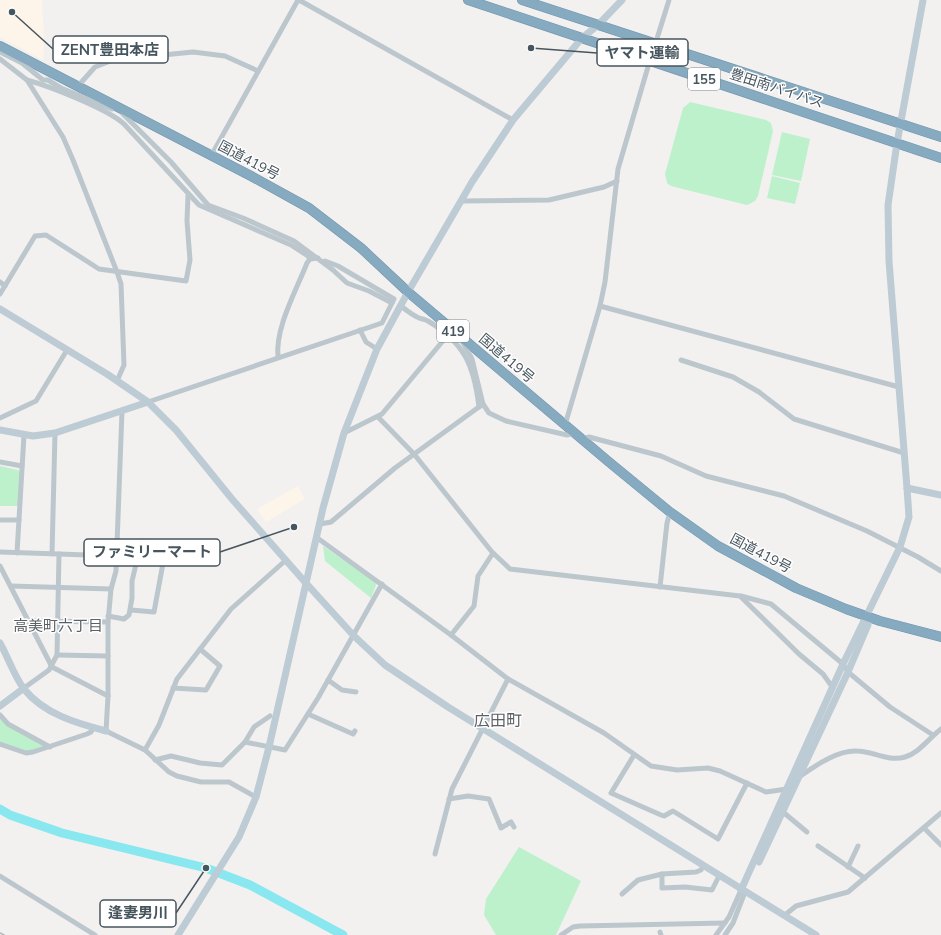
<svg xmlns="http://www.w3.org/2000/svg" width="941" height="935" font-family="Mulish,'Noto Sans JP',sans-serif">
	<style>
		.commercial { fill: #fdf5ea }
		.green { fill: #bdf1cb }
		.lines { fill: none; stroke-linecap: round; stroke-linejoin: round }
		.river { stroke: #89e7f0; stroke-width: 9 }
		.highway-casing { stroke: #7195ac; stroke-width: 10 }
		.street { stroke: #bbc7cd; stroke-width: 5 }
		.secondary { stroke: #bdcbd4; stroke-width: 7 }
		.highway { stroke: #86aac0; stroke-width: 9 }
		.rail { stroke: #b2b6bb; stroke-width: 1.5 }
		.labels { text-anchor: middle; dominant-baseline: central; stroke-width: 3; stroke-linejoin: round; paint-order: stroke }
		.shield { fill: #fff; stroke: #7e898e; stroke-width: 1 }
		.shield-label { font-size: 13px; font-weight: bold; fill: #47565e }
		.street-label { font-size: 14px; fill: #47565e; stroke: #fff }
		.neighbourhood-label { font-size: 15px; fill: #5c6165; stroke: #fff }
		.quarter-label { font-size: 16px; fill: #5c6165; stroke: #fff }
		.leader { fill: none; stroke: #47565e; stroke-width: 1.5 }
		.callout-dot { fill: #47565e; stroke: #fff; stroke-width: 1.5 }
		.callout { fill: #fff; stroke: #47565e; stroke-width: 1.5 }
		.callout-label { font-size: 15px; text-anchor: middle; font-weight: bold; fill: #47565e }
	</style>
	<rect width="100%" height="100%" fill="#f3f0f0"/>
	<!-- commercial -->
	<g class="commercial">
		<path d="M0 0H42L44 41 43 60 0 37Z"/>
		<path d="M298 486 305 499 266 522 257 509Z"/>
	</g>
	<!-- green -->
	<g class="green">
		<path d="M690 102 766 120 771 123 773 131 758 196 755 201 747 205 671 186 667 183 665 174 683 108Z"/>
		<path d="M782 132 810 139 801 181 772 175Z"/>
		<path d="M772 176 800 183 795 204 767 198Z"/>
		<path d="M0 466 18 470 20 472 19 506H0Z"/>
		<path d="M323 546 377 583 371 598 325 561Z"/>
		<path d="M0 718 44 746 42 748 26 752 0 743Z"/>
		<path d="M519 847 581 881 556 935H496L484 915 486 899Z"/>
	</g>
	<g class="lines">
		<!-- river -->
		<path class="river" d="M0 809 10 815 62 833 206 868 250 885 343 935"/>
		<defs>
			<g id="highway">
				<path d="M468 0 941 158"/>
				<path d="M522 0 941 137"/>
				<path d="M0 46 251 176 309 208 361 248 408 292 609 462 670 512 718 546 796 588 846 609 880 621 941 637"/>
			</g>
		</defs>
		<!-- highway casing -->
		<use href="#highway" class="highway-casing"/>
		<!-- street -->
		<g class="street">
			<path d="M299 0 513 120"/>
			<path d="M655 45 669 0"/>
			<path d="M0 52 22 63 43 80H48L61 88 112 109"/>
			<path d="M0 59 27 80 63 137 73 160 117 272 121 284 124 365 117 381"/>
			<path d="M650 60 618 169 605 282 600 306 899 387"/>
			<path d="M27 80C49 86 108 109 124 124L199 205 291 245 308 256 310 259"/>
			<path d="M78 86 95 67 113 60 193 52 225 56 258 71"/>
			<path d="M123 114 171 162 208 205 243 218 294 241 333 270 347 283 369 291 392 303"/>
			<path d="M211 156 298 0"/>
			<path d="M461 201 549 200 604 187 617 181"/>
			<path d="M0 282 5 286"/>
			<path d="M0 294 35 236 46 235 99 269 186 281 190 260 187 221 188 195"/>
			<path d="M401 306C406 310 411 314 417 317 420 319 425 319 428 321 465 343 474 366 479 407"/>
			<path d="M360 330 366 342 377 349"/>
			<path d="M461 339 472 359 483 404 489 413 506 421 567 435 575 433"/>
			<path d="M278 357C275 328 296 291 307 263L310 259 318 258"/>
			<path d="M681 360 733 377 759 392 794 419 904 453"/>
			<path d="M148 402 382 323 394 299 338 266 325 261"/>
			<path d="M122 411 116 571 111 589 108 622V696L106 731 145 750 169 772 177 776 201 782H229L256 797"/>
			<path d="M378 417 414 454 492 552 510 569 740 596 799 654 823 674 833 688"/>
			<path d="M0 418 36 401 67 350"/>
			<path d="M565 425 600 306"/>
			<path d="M344 433 382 414 452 330"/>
			<path d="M582 439 589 437 661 456 706 476 784 496 867 531 918 557 941 571"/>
			<path d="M0 462 22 466"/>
			<path d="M0 520H19"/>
			<path d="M320 524 331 522 395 468 483 404"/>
			<path d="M316 537 451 635 508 679 604 733 651 766 677 770 708 768 720 771 766 792 787 789"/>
			<path d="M0 552 117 556"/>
			<path d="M17 553 24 435"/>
			<path d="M52 554 55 433"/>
			<path d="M0 566 52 667 108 696"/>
			<path d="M11 586 111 589"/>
			<path d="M660 587 667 523 670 512"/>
			<path d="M741 596 771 604 843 664 848 672 890 707 933 735"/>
			<path d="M108 616 124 619 129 615 132 598V581L141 543 143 541 164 545 166 547 154 612 131 610"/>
			<path d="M29 621 108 622"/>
			<path d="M451 635 474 606 478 576 493 553"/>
			<path d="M57 655 108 656"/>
			<path d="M328 680 342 690 356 692"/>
			<path d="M24 688 49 670 57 655 59 554"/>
			<path d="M173 688 206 690 220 666 200 649"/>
			<path d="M308 714 353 734 355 731"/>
			<path d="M0 715 8 724 50 747"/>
			<path d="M245 742 254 727 270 716"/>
			<path d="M0 744 26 753 33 752 87 734 91 732 94 727"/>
			<path d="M145 750 159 725 177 679 231 609 286 560"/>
			<path d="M634 755 611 793 661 815 664 816 673 811 718 839 747 783"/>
			<path d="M155 760 171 756 200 763 222 765 245 742 285 750 318 698 382 584"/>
			<path d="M799 777C815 766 837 750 857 751 873 751 888 762 905 757 919 753 929 738 941 729"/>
			<path d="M449 799 468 796 489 799 501 828 511 822 514 827"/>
			<path d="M783 812 807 832"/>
			<path d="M924 828 941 845"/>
			<path d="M818 846 865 878"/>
			<path d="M435 854 452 789 508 679"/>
			<path d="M848 867 858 846"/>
			<path d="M662 874V888L685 887 712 890 719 876"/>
			<path d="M0 876 95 935"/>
			<path d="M622 894 638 880 662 874 696 872 701 870 703 866"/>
			<path d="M785 915 796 906 848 892 941 813"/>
			<path d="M660 932 661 935"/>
			<path d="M561 935 573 927 580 926 725 923"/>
			<path d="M716 935 729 917 741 890"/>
			<path d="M725 935 733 923 745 892"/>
		</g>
		<!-- secondary -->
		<g class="secondary">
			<path d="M0 309 107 374 148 402 176 430 232 499 305 582 354 636 385 665 448 707 816 935"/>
			<path d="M0 430 33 436 55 433 148 402"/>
			<path d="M907 488 941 495"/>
			<path d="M0 643C8 657 14 676 24 689 44 714 76 723 106 731"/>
			<path d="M0 706 24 688"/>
			<path d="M759 862 848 672 868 625 867 616"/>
			<path d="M741 890 843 664 900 547 909 517 907 488 889 261 888 205 897 143 923 0"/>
			<path d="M178 935 239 837 256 797 269 747 323 508 344 433 377 349 408 292 472 182 513 120 582 38 598 25 622 0"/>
		</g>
		<!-- highway -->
		<use href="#highway" class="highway"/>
		<!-- rail -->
		<path class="rail" d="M0 933 4 935"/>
	</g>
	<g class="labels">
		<!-- shield labels -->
		<g class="shield">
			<rect x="688" y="68" width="32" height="22" rx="3"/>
			<rect x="437" y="320" width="32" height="22" rx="3"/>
		</g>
		<g class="shield-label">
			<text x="704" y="79">155</text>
			<text x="453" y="331">419</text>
		</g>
		<!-- street labels -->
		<g class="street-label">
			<text transform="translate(777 88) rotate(18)">豊田南バイパス</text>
			<text transform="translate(249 160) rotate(28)">国道419号</text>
			<text transform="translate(507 358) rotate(40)">国道419号</text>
			<text transform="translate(761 553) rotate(28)">国道419号</text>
		</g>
		<!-- neighbourhood labels -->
		<g class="neighbourhood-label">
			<text x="58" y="625">高美町六丁目</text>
		</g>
		<!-- quarter labels -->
		<g class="quarter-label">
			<text x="498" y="720">広田町</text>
		</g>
	</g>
	<!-- callouts -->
	<path class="leader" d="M12 12L53 49M531 48L597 53M294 527L220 552M206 868L176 913"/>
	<g class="callout-dot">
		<circle cx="12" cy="12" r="4"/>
		<circle cx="531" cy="48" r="4"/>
		<circle cx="294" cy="527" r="4"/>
		<circle cx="206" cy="868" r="4"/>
	</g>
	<g class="callout">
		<rect x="53" y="36" width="115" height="27" rx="4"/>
		<rect x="597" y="39" width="91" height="27" rx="4"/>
		<rect x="84" y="539" width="136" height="27" rx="4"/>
		<rect x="100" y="900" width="76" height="27" rx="4"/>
	</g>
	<g class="callout-label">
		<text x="110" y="55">ZENT豊田本店</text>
		<text x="642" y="58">ヤマト運輸</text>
		<text x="152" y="557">ファミリーマート</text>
		<text x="138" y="918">逢妻男川</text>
	</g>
</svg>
